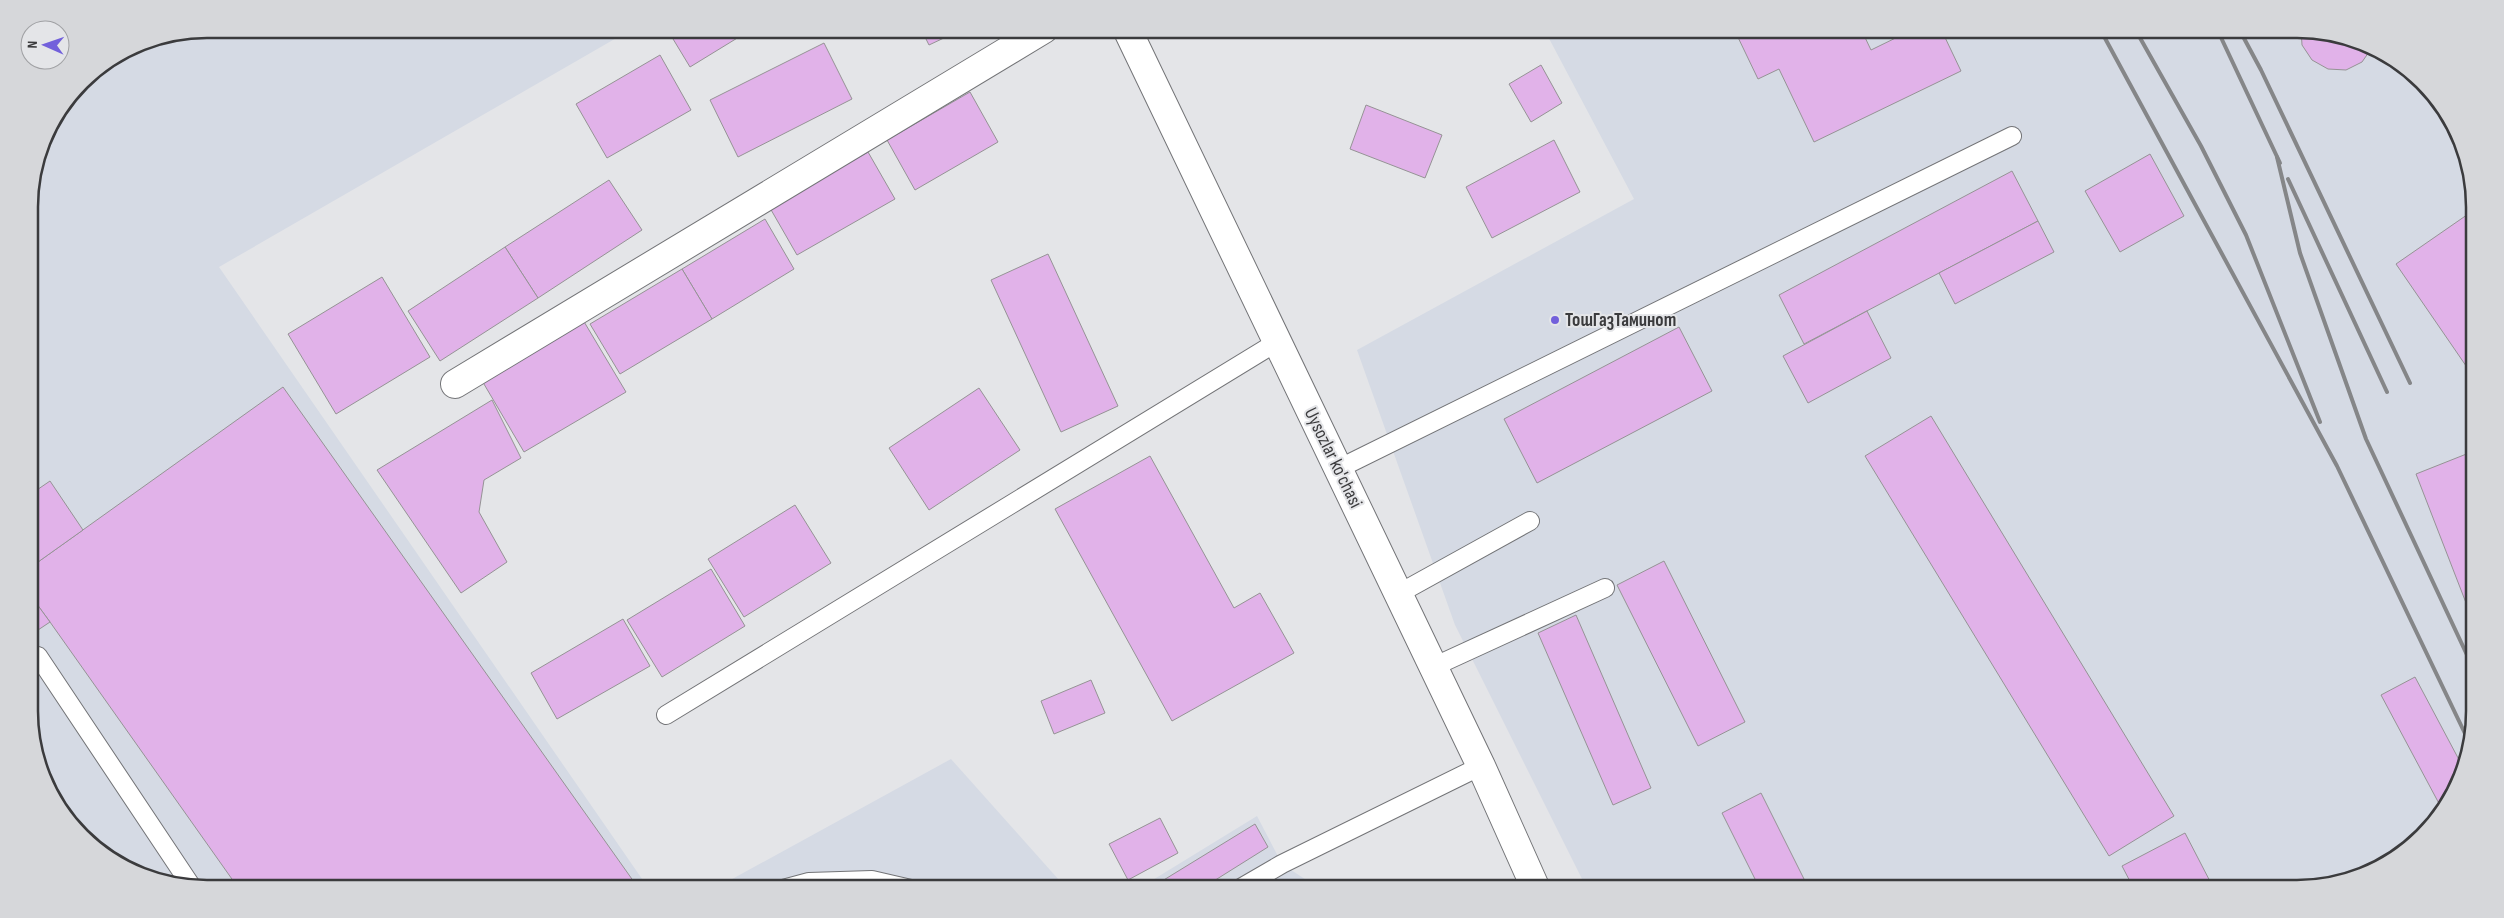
<svg xmlns="http://www.w3.org/2000/svg" width="2504" height="918" font-family="'Sofia Sans Condensed',sans-serif">
	<style>
		.built { fill: #d5dae4 }
		.building { fill: #e1b2e9; stroke: #959395 }
		.lines { fill: none; stroke-linecap: round; stroke-linejoin: round }
		.lane-casing { stroke: #737477; stroke-width: 20 }
		.street-casing { stroke: #737477; stroke-width: 30 }
		.secondary-casing { stroke: #737477; stroke-width: 30 }
		.lane { stroke: #fff; stroke-width: 18 }
		.street { stroke: #fff; stroke-width: 28 }
		.secondary { stroke: #fff; stroke-width: 28 }
		.rail { stroke: #858688; stroke-width: 4 }
		.poi-dot { fill: #7260db; stroke: #e4e5e8; stroke-width: 2 }
		.labels { text-anchor: middle; dominant-baseline: central; stroke-width: 4; stroke-linejoin: round; paint-order: stroke }
		.poi-label { font-size: 19px; font-weight: bold; fill: #3b3b3d; stroke: #e4e5e8; text-anchor: start }
		.street-label { font-size: 19px; fill: #3b3b3d; stroke: #e4e5e8 }
		.rim { fill: none; stroke: #3b3b3d; stroke-width: 2.5 }
	</style>
	<rect width="100%" height="100%" fill="#e4e5e8"/>
	<!-- built -->
	<g class="built">
		<path d="M206 29H632L219 267 649 889H206L149 880 73 829 32 746 29 194 47 128 89 73 138 42Z"/>
		<path d="M1544 29H2298L2355 38 2431 89 2457 128 2474 183 2475 712 2466 769 2439 820 2406 853 2355 880 2309 889H1587L1455 625 1357 350 1634 199Z"/>
		<path d="M951 759 1067 889H714Z"/>
		<path d="M1257 816 1282 864 1320 889H1138Z"/>
	</g>
	<!-- building -->
	<g class="building">
		<path d="M667 29H752L690 67Z"/>
		<path d="M827 29H843L831 36Z"/>
		<path d="M921 29H963L929 45Z"/>
		<path d="M1734 29H1861L1871 50 1914 29H1941L1961 71 1814 142 1779 69 1758 79Z"/>
		<path d="M2301 29 2355 38 2371 49 2362 62 2346 70 2328 69 2312 60 2302 45Z"/>
		<path d="M824 43 852 99 738 157 710 100Z"/>
		<path d="M660 55 691 110 607 158 576 104Z"/>
		<path d="M1541 65 1562 103 1531 122 1509 84Z"/>
		<path d="M970 92 998 142 915 190 887 140Z"/>
		<path d="M1366 105 1442 135 1425 178 1350 149Z"/>
		<path d="M1554 140 1580 192 1492 238 1466 187Z"/>
		<path d="M868 152 895 199 797 255 770 208Z"/>
		<path d="M2150 154 2184 216 2120 252 2085 191Z"/>
		<path d="M2012 171 2038 221 1804 344 1779 295Z"/>
		<path d="M609 180 642 230 538 298 505 247Z"/>
		<path d="M2474 210V375L2473 376 2396 264Z"/>
		<path d="M765 219 794 269 712 319 682 269Z"/>
		<path d="M2038 221 2054 252 1955 304 1939 273Z"/>
		<path d="M505 247 538 298 440 361 408 311Z"/>
		<path d="M1048 254 1118 406 1061 432 991 280Z"/>
		<path d="M682 269 712 319 620 374 590 324Z"/>
		<path d="M382 277 430 357 336 414 288 334Z"/>
		<path d="M1867 311 1891 358 1808 403 1783 356Z"/>
		<path d="M583 320 626 392 524 452 481 379Z"/>
		<path d="M1679 327 1712 391 1537 483 1504 419Z"/>
		<path d="M283 387 639 889H239L50 622 31 596V567Z"/>
		<path d="M979 388 1020 450 929 510 889 448Z"/>
		<path d="M492 400 521 458 484 480 479 512 507 562 461 593 377 470Z"/>
		<path d="M1931 416 2174 816 2109 856 1865 456Z"/>
		<path d="M2474 451 2475 626 2416 474Z"/>
		<path d="M1150 456 1234 608 1260 593 1294 653 1172 721 1055 509Z"/>
		<path d="M50 481 83 530 31 567V494Z"/>
		<path d="M795 505 831 563 744 617 708 559Z"/>
		<path d="M1664 561 1745 722 1698 746 1617 585Z"/>
		<path d="M711 569 745 626 662 677 627 620Z"/>
		<path d="M31 596 50 622 32 634Z"/>
		<path d="M1576 615 1651 788 1613 805 1538 633Z"/>
		<path d="M623 619 650 666 557 719 531 673Z"/>
		<path d="M2415 677 2465 771 2443 811 2381 695Z"/>
		<path d="M1091 680 1105 713 1054 734 1041 701Z"/>
		<path d="M1761 793 1809 889H1760L1722 813Z"/>
		<path d="M1160 818 1178 853 1128 880 1109 844Z"/>
		<path d="M1255 824 1268 847 1201 889H1149Z"/>
		<path d="M2185 833 2214 889H2134L2122 866Z"/>
	</g>
	<g class="lines">
		<defs>
			<g id="lane">
				<path d="M1338 469 2012 136"/>
				<path d="M1398 594 1530 521"/>
				<path d="M38 656 192 887"/>
				<path d="M1433 667 1605 588"/>
				<path d="M666 715 1277 342"/>
				<path d="M783 889 809 882 872 880 911 889"/>
				<path d="M1239 889 1282 864 1481 766"/>
			</g>
			<path id="street" d="M455 384 1044 29"/>
			<path id="secondary" d="M1127 29 1481 766 1536 889"/>
		</defs>
		<!-- lane casing -->
		<use href="#lane" class="lane-casing"/>
		<!-- street casing -->
		<use href="#street" class="street-casing"/>
		<!-- secondary casing -->
		<use href="#secondary" class="secondary-casing"/>
		<!-- lane -->
		<use href="#lane" class="lane"/>
		<!-- street -->
		<use href="#street" class="street"/>
		<!-- secondary -->
		<use href="#secondary" class="secondary"/>
		<!-- rail -->
		<g class="rail">
			<path d="M2100 29 2337 466 2470 744"/>
			<path d="M2135 29 2201 146 2246 235 2320 422"/>
			<path d="M2217 29 2280 163"/>
			<path d="M2239 29 2261 70 2410 383"/>
			<path d="M2277 157 2300 253 2366 439 2475 672"/>
			<path d="M2288 179 2387 392"/>
		</g>
	</g>
	<!-- markers -->
	<circle class="poi-dot" cx="1555" cy="320" r="5"/>
	<g class="labels">
		<!-- poi labels -->
		<g class="poi-label">
			<text x="1565" y="320">ТошГазТаминот</text>
		</g>
		<!-- street labels -->
		<g class="street-label">
			<text transform="translate(1333 458) rotate(64)">Uysozlar ko'chasi</text>
		</g>
	</g>
	<!-- crop -->
	<path d="M0 0H2504V918H0ZM207 38H2297A169 169 0 0 1 2466 207V711A169 169 0 0 1 2297 880H207A169 169 0 0 1 38 711V207A169 169 0 0 1 207 38Z" fill="#d6d7da" fill-rule="evenodd"/>
	<path class="rim" d="M207 38H2297A169 169 0 0 1 2466 207V711A169 169 0 0 1 2297 880H207A169 169 0 0 1 38 711V207A169 169 0 0 1 207 38Z"/>
	<!-- north arrow -->
	<g transform="translate(45 45) rotate(272)"><circle r="24" fill="#e4e5e8" stroke="#a0a1a4"/>
	<path d="M0-4L9 19L0 12L-9 19Z" fill="#7260db"/>
	<text y="-8" font-size="14" font-weight="bold" text-anchor="middle" fill="#3b3b3d">N</text>
	</g>
</svg>
